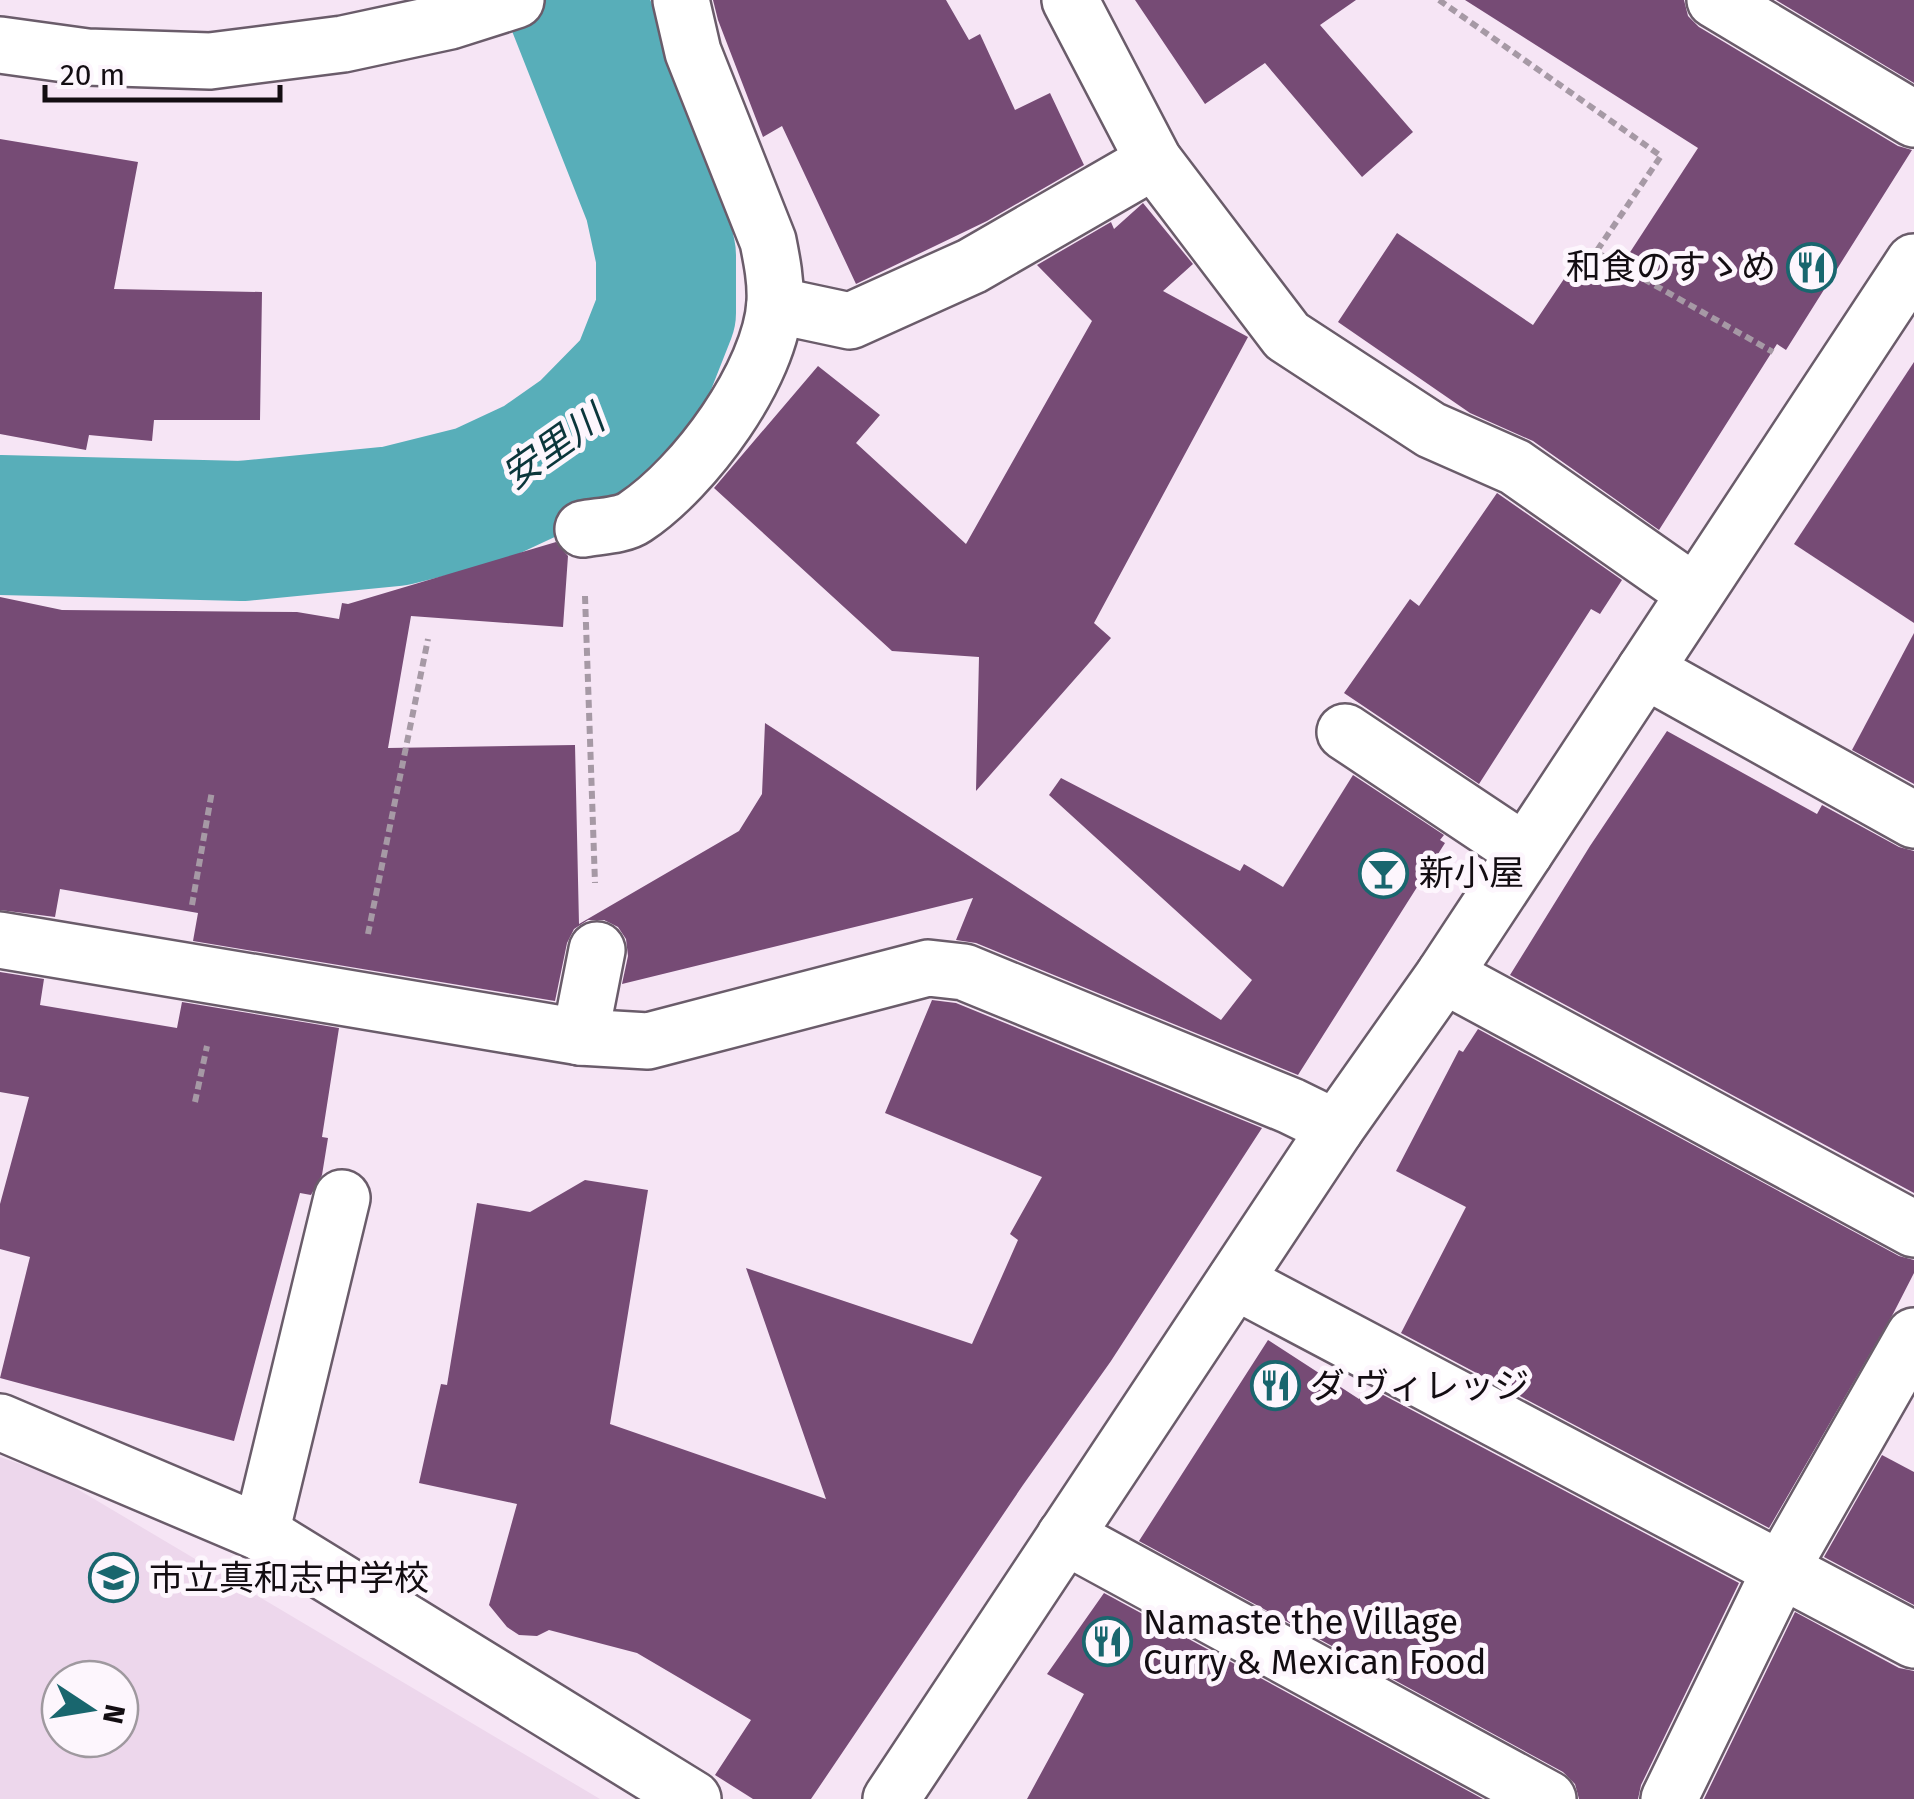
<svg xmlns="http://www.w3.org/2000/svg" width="1914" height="1799" font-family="'Fira Sans','Noto Sans JP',sans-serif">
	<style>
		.built { fill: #edd7ec; fill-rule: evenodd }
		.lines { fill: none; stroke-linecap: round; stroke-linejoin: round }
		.river { stroke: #58aeb9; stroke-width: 140 }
		.building { fill: #764b75 }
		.street-casing { stroke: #6a5c6a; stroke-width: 60 }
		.secondary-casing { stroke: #6a5c6a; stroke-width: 60 }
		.path { stroke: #a699a5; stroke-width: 6; stroke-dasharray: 8 5; stroke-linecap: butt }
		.street { stroke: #fff; stroke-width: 55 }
		.secondary { stroke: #fff; stroke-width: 55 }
		.labels { text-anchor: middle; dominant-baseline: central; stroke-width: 10; stroke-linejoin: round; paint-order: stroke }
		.poi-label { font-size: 35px; fill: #130d12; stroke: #fdf6fd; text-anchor: start }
		.water-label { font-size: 38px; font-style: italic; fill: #0b363b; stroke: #fdf6fd }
	</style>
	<rect width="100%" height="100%" fill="#f6e5f5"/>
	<!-- built -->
	<path class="built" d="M0 1457 57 1477 600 1799H0ZM60 1679H120V1739H60Z"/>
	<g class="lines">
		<!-- river -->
		<path class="river" d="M0 525 242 531 395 516 479 495 539 467 586 434 640 379 666 313V255L654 200 575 0"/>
	</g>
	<!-- building -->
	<g class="building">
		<path d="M713 0H946L969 40 980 34 1015 110 1050 93 1084 165 987 221 856 284 782 126 763 137 718 20Z"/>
		<path d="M1135 0H1356L1320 25 1413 132 1362 177 1265 63 1205 104Z"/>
		<path d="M1465 0H1684L1688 16 1699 27 1898 146 1912 150 1786 350 1777 344 1659 530 1533 441 1470 413 1338 322 1397 233 1533 325 1574 264 1608 286 1698 148Z"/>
		<path d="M1776 0H1914V83Z"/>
		<path d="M0 139 138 162 114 289 262 292 260 420H154L152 441 89 435 86 450 0 434Z"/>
		<path d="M1143 203 1193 264 1163 291 1248 337 1094 623 1111 638 976 791 979 657 892 651 714 488 818 366 880 415 856 443 966 544 1092 321 1037 265 1111 222 1114 229Z"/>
		<path d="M1914 362V623L1794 544Z"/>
		<path d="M1497 493 1622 580 1600 614 1591 609 1479 784 1344 693 1410 599 1419 606Z"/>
		<path d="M556 542 568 556 563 627 411 616 388 748 575 745 579 924 739 831 762 794 765 723 1221 1020 1252 980 1049 795 1061 778 1240 871 1244 864 1283 887 1353 775 1444 835 1440 840 1445 843 1298 1075 976 943 956 940 973 898 622 984 628 956 626 939 618 927 604 920H588L574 929 567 943 555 1001 193 941 198 913 60 889 55 917 0 910V597L62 610 297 612 339 619 342 603 348 604Z"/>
		<path d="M1914 633V784L1852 750Z"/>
		<path d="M1667 731 1817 814 1822 805 1899 847 1914 851V1193L1510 975 1590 846Z"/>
		<path d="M0 972 44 979 40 1005 177 1028 182 1002 339 1028 322 1137 328 1138 322 1175 311 1195 300 1193 234 1441 0 1378 30 1257 0 1249V1204L29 1097 0 1092Z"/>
		<path d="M932 1000 956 1003 1262 1128 1111 1361 1023 1485 811 1799H753L715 1775 751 1720 637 1653 549 1630 537 1636 519 1635 507 1627 489 1605 517 1504 419 1483 441 1384 447 1385 477 1203 530 1212 585 1180 648 1190 610 1424 826 1499 746 1268 972 1344 1018 1240 1010 1234 1042 1177 885 1113Z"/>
		<path d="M1478 1029 1899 1256 1914 1260V1273L1893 1314 1769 1528 1401 1333 1466 1207 1396 1171 1459 1050 1463 1052Z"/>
		<path d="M1268 1340 1359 1399 1362 1394 1368 1397 1372 1389 1739 1583 1641 1785 1638 1799H1579L1575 1784 1563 1772 1139 1541Z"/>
		<path d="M1882 1455 1914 1472V1605L1824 1557Z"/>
		<path d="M1104 1593 1483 1799H1027L1084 1694 1047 1674Z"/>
		<path d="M1795 1612 1899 1668 1914 1671V1799H1704Z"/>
	</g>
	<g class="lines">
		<defs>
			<g id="street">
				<path d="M1070 0 1154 161 1287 336 1431 430 1515 467 1695 593"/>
				<path d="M1715 0 1914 119"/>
				<path d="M775 305 850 321 972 266 1154 161"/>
				<path d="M583 529C598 526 622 526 635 517 694 478 771 374 775 302 776 281 772 261 768 241L693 52 681 0"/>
				<path d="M1645 670 1914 820"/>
				<path d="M1345 732 1525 852"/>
				<path d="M0 940 580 1037 648 1041 928 968 964 972 1291 1106 1336 1128"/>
				<path d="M1444 975 1914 1229"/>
				<path d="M580 1037 597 950"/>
				<path d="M1235 1281 1914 1640"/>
				<path d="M0 1422 261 1533 693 1799"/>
				<path d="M261 1533 342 1198"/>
				<path d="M1065 1536 1548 1799"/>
				<path d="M1669 1799 1780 1571 1914 1336"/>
			</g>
			<g id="secondary">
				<path d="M0 45 87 57 210 61 343 44 450 21 516 0"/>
				<path d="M891 1799 1336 1128 1444 975 1914 262"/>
			</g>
		</defs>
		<!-- street casing -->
		<use href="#street" class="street-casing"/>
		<!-- secondary casing -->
		<use href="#secondary" class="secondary-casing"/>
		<!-- path -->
		<g class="path">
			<path d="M1439 0 1661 156 1596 252 1773 352"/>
			<path d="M585 596 595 883"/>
			<path d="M192 905 212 791"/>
			<path d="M368 934 428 639"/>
			<path d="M195 1102 207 1046"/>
		</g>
		<!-- street -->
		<use href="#street" class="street"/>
		<!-- secondary -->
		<use href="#secondary" class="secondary"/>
	</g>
	<!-- icons -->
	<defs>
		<symbol id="restaurant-ring" viewBox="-11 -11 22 22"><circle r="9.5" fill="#fdf6fd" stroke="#19666e" stroke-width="1.5"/><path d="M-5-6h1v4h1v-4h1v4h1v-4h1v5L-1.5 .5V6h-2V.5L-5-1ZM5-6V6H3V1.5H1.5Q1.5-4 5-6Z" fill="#19666e"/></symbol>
		<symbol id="bar-ring" viewBox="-11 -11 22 22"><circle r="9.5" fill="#fdf6fd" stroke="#19666e" stroke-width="1.5"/><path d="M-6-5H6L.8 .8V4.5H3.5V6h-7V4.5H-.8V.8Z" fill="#19666e"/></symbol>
		<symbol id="school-ring" viewBox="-11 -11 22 22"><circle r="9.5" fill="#fdf6fd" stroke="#19666e" stroke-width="1.5"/><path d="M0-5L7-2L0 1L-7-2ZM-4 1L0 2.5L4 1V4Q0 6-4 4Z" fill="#19666e"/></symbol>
	</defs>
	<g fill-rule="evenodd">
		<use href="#restaurant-ring" x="1784" y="240" width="55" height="55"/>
		<use href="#bar-ring" x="1356" y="846" width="55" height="55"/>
		<use href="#restaurant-ring" x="1248" y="1358" width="55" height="55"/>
		<use href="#school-ring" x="86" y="1550" width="55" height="55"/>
		<use href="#restaurant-ring" x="1080" y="1614" width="55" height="55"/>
	</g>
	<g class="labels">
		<!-- poi labels -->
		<g class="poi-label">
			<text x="1776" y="267" text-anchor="end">和食のすゝめ</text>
			<text x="1419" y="873">新小屋</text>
			<text x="1310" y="1386">ダ ヴィレッジ</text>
			<text x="149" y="1578">市立真和志中学校</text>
			<text x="1143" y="1622">Namaste the Village<tspan x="1143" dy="40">Curry &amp; Mexican Food</tspan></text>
		</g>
		<!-- water labels -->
		<g class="water-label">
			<text transform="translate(553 447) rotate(-35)">安里川</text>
		</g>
	</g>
	<!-- north arrow -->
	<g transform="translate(90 1709) rotate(102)"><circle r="48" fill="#fdf6fd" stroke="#9f999f" stroke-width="2.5"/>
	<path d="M0-8L18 38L0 25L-18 38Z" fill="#19666e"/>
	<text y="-15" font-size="28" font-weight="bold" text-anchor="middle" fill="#130d12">N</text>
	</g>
	<!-- scale -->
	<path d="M45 85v15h235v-15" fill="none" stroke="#130d12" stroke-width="5"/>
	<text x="60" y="85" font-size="30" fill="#130d12" stroke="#fdf6fd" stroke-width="8" paint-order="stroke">20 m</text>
</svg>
